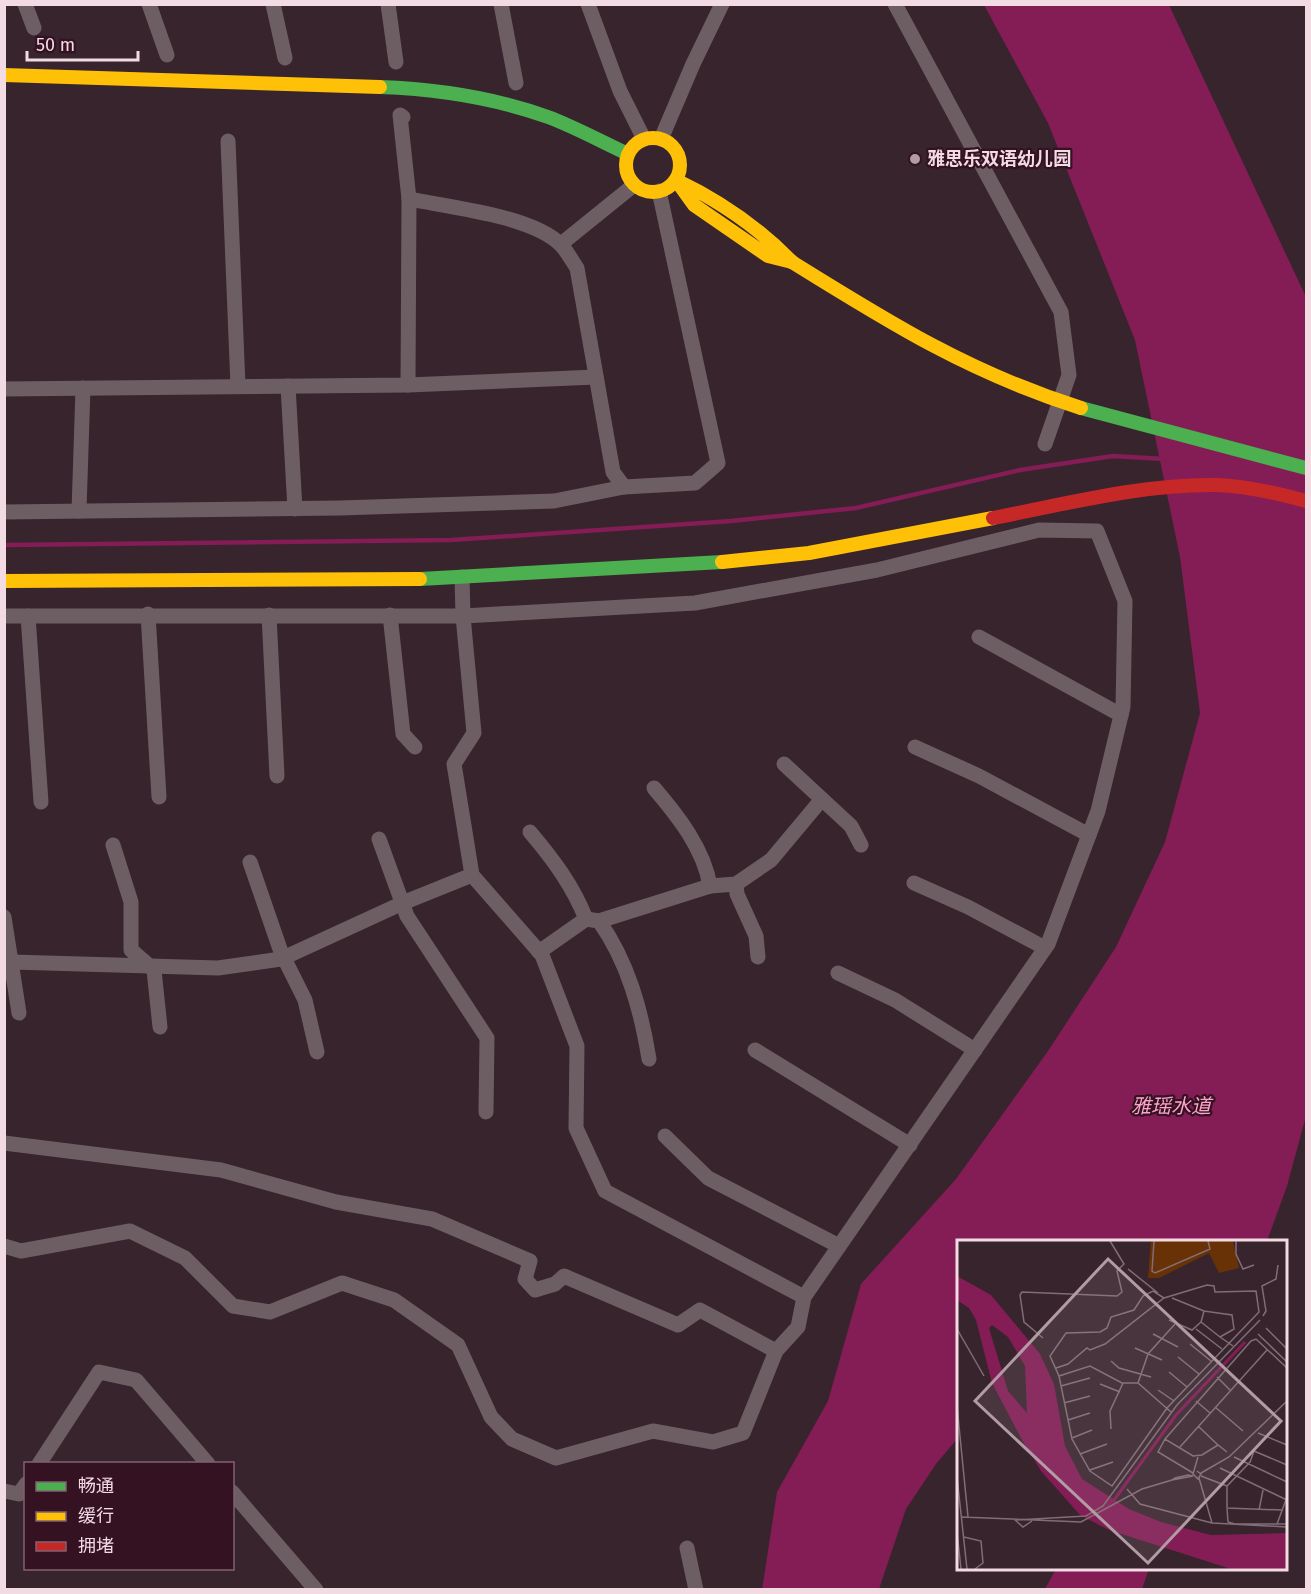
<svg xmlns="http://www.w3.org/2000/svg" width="1311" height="1594" font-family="'Fira Sans','Noto Sans SC',sans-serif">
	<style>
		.water { fill: #841c56 }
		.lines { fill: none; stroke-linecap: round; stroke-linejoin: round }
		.stream { stroke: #841c56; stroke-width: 4.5 }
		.street { stroke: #6d5e64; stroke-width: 15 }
		.fast { stroke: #4caf50; stroke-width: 14 }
		.slow { stroke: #ffc107; stroke-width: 14 }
		.jam { stroke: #c62828; stroke-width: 14 }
		.poi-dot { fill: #b19ba4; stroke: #341222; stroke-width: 2 }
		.labels { text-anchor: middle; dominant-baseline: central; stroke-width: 4.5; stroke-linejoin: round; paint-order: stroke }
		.poi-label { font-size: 18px; font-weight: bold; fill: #f3dbe4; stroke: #341222; text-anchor: start }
		.water-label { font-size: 20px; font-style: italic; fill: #fca4ca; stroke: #341222 }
		.inset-river { fill: none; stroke: #841c56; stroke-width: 3 }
		.inset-road { fill: none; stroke: #826d76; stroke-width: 1.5 }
		.view { fill: #b19ba4; fill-opacity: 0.15; stroke: #b19ba4; stroke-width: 3 }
		.inset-edge { fill: none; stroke: #f3dbe4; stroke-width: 3 }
	</style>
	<rect width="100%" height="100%" fill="#37242d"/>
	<!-- water -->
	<g class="water">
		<path d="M984 5H1169L1306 297V1116L1287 1186 1267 1241 958 1242V1438L936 1464 906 1509 879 1589 762 1590 777 1492 828 1401 861 1284 956 1179 1048 1051 1116 947 1165 842 1200 713 1180 557 1135 340 1048 123Z"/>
		<path d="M1056 1569V1568L1149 1569 1142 1589H1045Z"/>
	</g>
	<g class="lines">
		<!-- stream -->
		<path class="stream" d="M4 545 451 540 731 521 856 508 1020 470 1113 456 1165 459"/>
		<!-- street -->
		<g class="street">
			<path d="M25 4 34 28"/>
			<path d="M149 4 167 55"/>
			<path d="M273 4 285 58"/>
			<path d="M388 4 396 62"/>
			<path d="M501 4 516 83"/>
			<path d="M588 4 620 91 644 139"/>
			<path d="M895 4 1061 312 1069 375 1045 444"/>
			<path d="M403 117 400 115 409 199C449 207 533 216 561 245 567 251 572 261 577 268L613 472 624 487 695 483 718 463 659 191"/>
			<path d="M661 139 693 64 722 4"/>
			<path d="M228 141 238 386"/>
			<path d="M561 244 634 185"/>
			<path d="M408 385 409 199"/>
			<path d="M288 386 295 509"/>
			<path d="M4 389 408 385 596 377"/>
			<path d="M79 511 83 388"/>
			<path d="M4 512 340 508 554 501 624 487"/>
			<path d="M462 577 463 616 474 733 454 764 472 875 542 955 577 1046 576 1128 605 1191 804 1297"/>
			<path d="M148 614 159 797"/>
			<path d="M269 615 277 776"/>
			<path d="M390 615 403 734 415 747"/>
			<path d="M4 616H463L695 603 877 570 1039 530 1097 531 1125 601 1123 707 1098 811 1048 944 804 1297 798 1327 776 1351 743 1433 713 1442 653 1431 556 1458 512 1439 491 1417 458 1345 394 1300 342 1283 270 1312 233 1306 185 1258 130 1231 21 1251 4 1246"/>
			<path d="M28 616 41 802"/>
			<path d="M979 637 1121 715"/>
			<path d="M915 747 979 776 1089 835"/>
			<path d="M784 764 851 826 861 845"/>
			<path d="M654 788C678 816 704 849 710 886"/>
			<path d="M530 832C553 859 573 886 586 919"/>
			<path d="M379 839 407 916 487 1038 486 1112"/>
			<path d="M113 845 131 902V950L154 970 160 1027"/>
			<path d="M250 862 281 952 305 1000 317 1052"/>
			<path d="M914 883 968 907 1045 948"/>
			<path d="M736 884 737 894 756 936 758 957"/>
			<path d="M4 917 19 1013"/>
			<path d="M599 921C628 962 641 1010 649 1059"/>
			<path d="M539 952 586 919 599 921 710 886 736 884 771 860 822 799"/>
			<path d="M12 962 218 968 281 959 405 902 472 875"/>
			<path d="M838 973 895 1000 975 1050"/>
			<path d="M755 1050 910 1145"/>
			<path d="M665 1136 708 1178 839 1246"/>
			<path d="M4 1143 221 1170 336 1202 432 1219 530 1261 525 1279 535 1290 555 1284 564 1276 678 1325 700 1310 776 1351"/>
			<path d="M39 1464 99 1372 136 1380 208 1464"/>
			<path d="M4 1491 19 1494 26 1484"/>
			<path d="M232 1492 316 1590"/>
			<path d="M687 1548 696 1590"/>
		</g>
		<!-- fast -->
		<g class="fast">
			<path d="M380 87C436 89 495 98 548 117 575 127 602 142 628 154"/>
			<path d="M1081 408 1306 468"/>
			<path d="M420 579 722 562"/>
		</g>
		<!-- slow -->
		<g class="slow">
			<path d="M4 75 380 87"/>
			<circle cx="653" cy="165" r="27"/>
			<path d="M676 180C720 201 758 227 792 262L768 256 694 205Z"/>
			<path d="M792 262C890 323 970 373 1081 408"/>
			<path d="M722 562 809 553 993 518"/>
			<path d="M4 581 420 579"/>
		</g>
		<!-- jam -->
		<path class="jam" d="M993 518C1066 504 1141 484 1216 485 1246 486 1277 493 1306 501"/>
	</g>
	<!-- markers -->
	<circle class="poi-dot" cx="915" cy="159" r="6"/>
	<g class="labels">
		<!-- poi labels -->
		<g class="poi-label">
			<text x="927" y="159">雅思乐双语幼儿园</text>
		</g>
		<!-- water labels -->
		<g class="water-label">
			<text x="1171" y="1106">雅瑶水道</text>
		</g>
	</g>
	<!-- overview -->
	<g transform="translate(957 1240)">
		<rect width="330" height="330" fill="#37242d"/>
		<path d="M194 1H276L282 28 262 33 252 13 202 38H191Z" fill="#683206"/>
		<path d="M0 36 34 55 83 114 97 144 108 206 125 239 172 269 204 282 254 295 330 293V329H274L152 290 123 275 84 231 65 200 35 143 19 80 12 68 0 60ZM35 85 51 97 68 126 70 173 51 151 32 88Z" fill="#841c56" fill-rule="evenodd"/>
		<path class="inset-river" d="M157 260 219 175 288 102"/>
		<path class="inset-road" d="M197 1 195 31 198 33 253 9 251 1M279 1V14L286 29 297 25M171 29 201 53M215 58 247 71M306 76 309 71 305 46 319 39 321 25M212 80 235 90 244 82M309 88 330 109M0 89 27 136M239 89 265 109M196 94 221 107M301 94 330 122M263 97 277 89 275 75 247 71 244 82 263 97 276 106M86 98 67 82 63 55 65 52 160 56 165 52 160 31 167 24 153 1M233 104 254 121M178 108 205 120M221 117 242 134M154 121 162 128 194 137M99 128 111 124 130 108 133 110 148 104 207 58 250 45 257 46 258 52 299 51 302 72 210 168 155 246 133 231 115 199 102 136 93 116 109 93 143 92 150 88 154 77 177 70 186 56 196 51 207 58M212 132 230 147M102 136 133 126 165 143H181L214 172M260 137 273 150M181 143 191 114 218 84M143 144 163 152M104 146 133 138M201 150 217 161M239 161 253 173M107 163 133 156M0 166 11 277M258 167 286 191M111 180 133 173M241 186 261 205M154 189 153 171 166 143M301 193 330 205M115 198 135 190M208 199 294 101 299 99 330 128M223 207 310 110M123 214 150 204M277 217 330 242M263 228 330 260M133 230 156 222M240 231 244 234 241 239 236 234 241 217M236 233 201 212 208 199 236 216 245 215 261 205 270 212M244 233 272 217 330 161M231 235 236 236 215 240 218 238ZM244 236 270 246 293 222 297 211 330 225M0 237 10 329M242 238 255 283M270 246V268L325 270M170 249 183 264 255 283 330 287M270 268 271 282 278 284H330M302 270 306 250M5 277 124 282 185 249 215 240M75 281 66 287 58 280 129 276 146 266 220 165 303 80M320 284 330 257M0 292 4 329M7 297 24 301 26 323 18 329"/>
		<path class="view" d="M151 19 324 181 191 323 18 161Z"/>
		<rect width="330" height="330" class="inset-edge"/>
	</g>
	<!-- border -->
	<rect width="1311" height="1594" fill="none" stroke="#f3dbe4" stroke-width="12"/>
	<!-- legend -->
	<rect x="24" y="1462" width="210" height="108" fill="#341222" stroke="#806270" stroke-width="1.5"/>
	<rect x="36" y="1482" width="30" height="9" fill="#4caf50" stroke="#806270" stroke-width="1.5"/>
	<text x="78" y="1492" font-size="18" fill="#f3dbe4">畅通</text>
	<rect x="36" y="1512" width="30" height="9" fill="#ffc107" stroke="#806270" stroke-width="1.5"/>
	<text x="78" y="1522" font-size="18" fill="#f3dbe4">缓行</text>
	<rect x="36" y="1542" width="30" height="9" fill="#c62828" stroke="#806270" stroke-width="1.5"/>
	<text x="78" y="1552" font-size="18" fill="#f3dbe4">拥堵</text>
	<!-- scale -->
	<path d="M27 51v9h111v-9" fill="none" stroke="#f3dbe4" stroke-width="3"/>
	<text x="36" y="51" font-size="18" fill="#f3dbe4" stroke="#341222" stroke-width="4.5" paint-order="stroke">50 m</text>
</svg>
